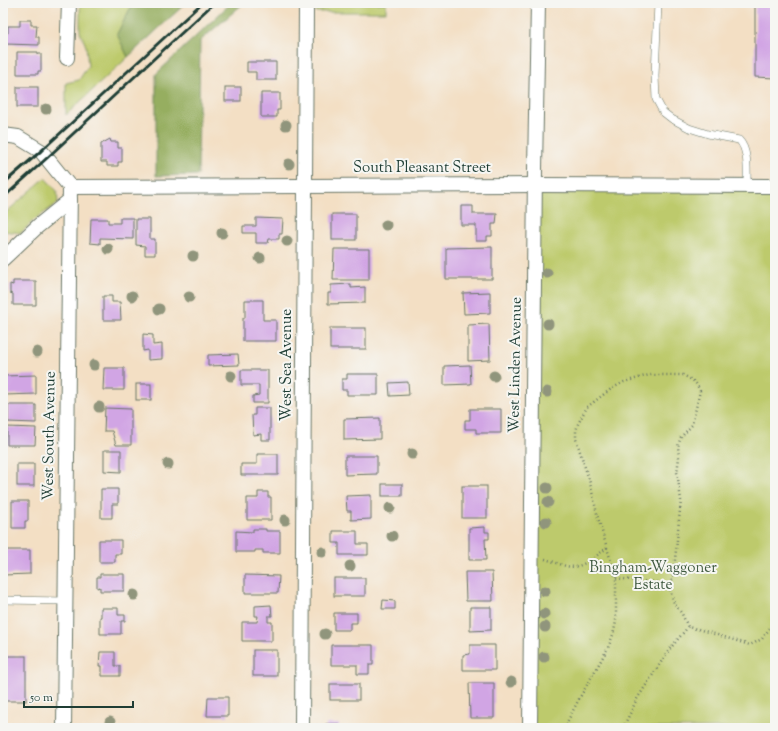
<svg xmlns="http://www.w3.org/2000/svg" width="778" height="731" font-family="'Sorts Mill Goudy',serif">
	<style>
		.green { fill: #bdca6c; stroke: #6e8450 }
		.forest { fill: #96ae60; stroke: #5a764a }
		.building { fill: #d1a5e4 }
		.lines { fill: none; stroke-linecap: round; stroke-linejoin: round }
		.lane-casing { stroke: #697666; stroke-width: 8 }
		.street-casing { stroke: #697666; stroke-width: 16 }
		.path { stroke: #697666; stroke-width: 2.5; stroke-dasharray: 1 3; stroke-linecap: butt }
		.lane { stroke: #fff; stroke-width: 7 }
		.street { stroke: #fff; stroke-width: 14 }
		.rail { stroke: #1f3d34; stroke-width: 3 }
		.tree { fill: #90957b }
		.labels { text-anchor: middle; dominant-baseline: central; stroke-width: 4; stroke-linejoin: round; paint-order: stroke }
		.street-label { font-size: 15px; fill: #1f3d34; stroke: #f6f6f2 }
		.park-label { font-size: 15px; fill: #3f593f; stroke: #f6f6f2 }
	</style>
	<rect width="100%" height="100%" fill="#f6f6f2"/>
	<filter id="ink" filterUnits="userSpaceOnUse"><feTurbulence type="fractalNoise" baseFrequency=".025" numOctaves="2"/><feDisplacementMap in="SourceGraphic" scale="8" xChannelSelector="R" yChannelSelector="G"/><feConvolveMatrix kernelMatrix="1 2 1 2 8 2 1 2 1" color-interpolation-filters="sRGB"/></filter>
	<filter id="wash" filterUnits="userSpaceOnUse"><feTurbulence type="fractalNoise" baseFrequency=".012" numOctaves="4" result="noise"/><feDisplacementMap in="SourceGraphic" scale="16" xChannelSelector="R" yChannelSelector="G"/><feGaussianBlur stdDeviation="0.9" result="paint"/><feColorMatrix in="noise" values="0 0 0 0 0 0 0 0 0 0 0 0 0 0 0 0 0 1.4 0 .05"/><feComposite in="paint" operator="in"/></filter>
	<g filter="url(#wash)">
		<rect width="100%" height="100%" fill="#f3dfc4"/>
		<!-- green -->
		<g class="green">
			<path d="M80 3H133L117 34 128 57 66 115V83L79 80 88 66 86 46 80 32Z"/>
			<path d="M317 3H386V12H316Z"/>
			<path d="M45 178 57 191 58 203 34 220 21 233 3 231V215Z"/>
			<path d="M535 185 775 186V728H530Z"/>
		</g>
		<!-- forest -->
		<g class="forest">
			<path d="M133 3H186L128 57 117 34Z"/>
			<path d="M231 3H244L200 41 198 175 156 176V74Z"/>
		</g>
		<g id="blocks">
			<!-- building -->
			<g class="building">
				<path d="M755 3H775V78L755 77Z"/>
				<path d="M20 20H31V25H37L36 37H39V45L5 44V33H8V26H20Z"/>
				<path d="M17 52H38V54H41V71H38V74H17Z"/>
				<path d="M247 62H276V80H256V72H247Z"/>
				<rect x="17" y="87" width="21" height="20"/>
				<rect x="225" y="87" width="16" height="14"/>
				<path d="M261 93H280V110H277V117H261Z"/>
				<path d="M110 139 111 142H118V148H122V162H118V166H107V162H101V144Z"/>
				<path d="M461 206H473V214H497L496 224H492V236H487V241H476V225H461Z"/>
				<rect x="332" y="214" width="24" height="26"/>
				<path d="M120 218H133V239L100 238V244L90 243 91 219H108V223H120Z"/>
				<path d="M256 218 283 219 282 234H279V239H269L268 243H256V233H243V226H256Z"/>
				<path d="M136 219H150V239H155V255H145V246L136 245Z"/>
				<path d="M492 247V279H446V248Z"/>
				<path d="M334 249H369V280H333Z"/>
				<path d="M13 281H36V305H13V294L10 293V284L13 285Z"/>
				<path d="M351 284V288L365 287V303L328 304V293H331V285Z"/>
				<path d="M490 292V313L464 314 463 293Z"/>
				<path d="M103 296H112V302H120L121 320H103Z"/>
				<path d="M245 300H263V320H276V341H243V318H245Z"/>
				<path d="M489 324 490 360 468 361V325Z"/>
				<rect x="330" y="328" width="36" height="21"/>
				<path d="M143 334 153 335V345L162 344V359L148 360V350L143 351Z"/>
				<path d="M238 354 239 365 208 366V355Z"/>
				<path d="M470 365 471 384 444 385V366Z"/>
				<path d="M104 368H124V390H103Z"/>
				<path d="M241 370H268V403H253V396L259 395V385H241Z"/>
				<path d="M347 374H378V395H347V390H342V379H347Z"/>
				<path d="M36 375V394L4 395V376Z"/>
				<path d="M408 382 409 395 390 396 389 383Z"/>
				<rect x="136" y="384" width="15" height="16"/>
				<path d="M8 405H36V423L8 422Z"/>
				<path d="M105 408 131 409V445H116L112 431H104Z"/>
				<path d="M255 408H270V440H261V434L253 435 252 415H255Z"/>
				<path d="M470 409H501V433H476V429H465V420H470Z"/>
				<path d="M380 418V439L344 440V419Z"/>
				<path d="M7 427 36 428 35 445H7Z"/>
				<path d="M104 450H121V472L104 471Z"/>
				<path d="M257 454H278V475H241V464H257Z"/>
				<path d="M345 456H377V474L345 475Z"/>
				<rect x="17" y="464" width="17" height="22"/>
				<rect x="382" y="484" width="20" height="12"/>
				<rect x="462" y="486" width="25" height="32"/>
				<path d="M101 489H118V504H112V518H101Z"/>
				<path d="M258 492H268V497H271V520H247V498H258Z"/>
				<path d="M371 495V519L351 520V511H347L346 496Z"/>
				<path d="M12 501H28V521H25V528H12Z"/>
				<path d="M485 527V532H489V539H485L486 560H469V528Z"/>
				<path d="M253 529H266V531H280V553H263V550H255V552H236V531L253 532Z"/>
				<path d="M333 531H357V544H368V555H339V543H333Z"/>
				<path d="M99 540H121V554H115V562H99Z"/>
				<path d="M3 550H30V574L3 575Z"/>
				<path d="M465 572H492L493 601H466Z"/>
				<path d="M100 574H124V591H100V587L97 588V577H100Z"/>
				<path d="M245 575 279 576 278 593H245Z"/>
				<rect x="334" y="578" width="31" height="18"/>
				<path d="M383 600 395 601V609H382Z"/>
				<path d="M271 605 272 616H268V622H272V641H242V622H257L258 616H255V606Z"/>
				<path d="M470 607H491V630L470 631Z"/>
				<path d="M101 608H118V615H125V621H121V634H100V617H101Z"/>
				<path d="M334 613H357V623H350V630H334Z"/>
				<path d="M331 645H373V665H369V674H357V665H331Z"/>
				<path d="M470 645H495V670H463V655L470 654Z"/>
				<rect x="253" y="650" width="24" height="26"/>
				<path d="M100 652H115V666H120V676H102V666H99Z"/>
				<rect x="5" y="656" width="21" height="45"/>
				<path d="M469 683H494V718H470Z"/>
				<rect x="330" y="684" width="29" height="16"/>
				<path d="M208 697H228V716H207Z"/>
				<rect x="326" y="724" width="13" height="4"/>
			</g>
		</g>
	</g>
	<g filter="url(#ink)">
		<use href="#blocks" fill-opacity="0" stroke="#697666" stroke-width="1"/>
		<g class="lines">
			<defs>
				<g id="lane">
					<path d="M658 3 655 76 656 99 663 112 672 119 689 128 708 134 739 140C749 150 747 172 747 186"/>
					<path d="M3 600 65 601"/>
				</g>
				<g id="street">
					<path d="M67 58 69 3"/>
					<path d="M3 135 18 137 41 151 70 187 64 728"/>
					<path d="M70 187 535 185 775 186"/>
					<path d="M3 259 38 226 70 200"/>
					<path d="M302 728 306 3"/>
					<path d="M530 728 535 169 538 3"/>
				</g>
			</defs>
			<!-- lane casing -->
			<use href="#lane" class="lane-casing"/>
			<!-- street casing -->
			<use href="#street" class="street-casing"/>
			<!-- path -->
			<g class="path">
				<path d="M607 548 598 518 590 483 576 439V431L578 424 587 407 611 389 624 382 649 375H683L690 379 695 382 697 385 700 391 692 425 681 437 678 446 679 458 677 472 681 500 674 570 670 590"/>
				<path d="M545 559C552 561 559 564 566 566 582 570 595 556 607 548L616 578 639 581 656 582 670 590 674 603 682 614 688 627 698 629 750 645 762 639 772 625 775 622"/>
				<path d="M564 728 579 699 608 648 613 635 616 622V578"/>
				<path d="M623 728 637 699 669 650 688 627"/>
			</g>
			<!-- lane -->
			<use href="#lane" class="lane"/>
			<!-- street -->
			<use href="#street" class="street"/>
			<!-- rail -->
			<g class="rail">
				<path d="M3 184 41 151 202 3"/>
				<path d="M3 198 47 158 214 3"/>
			</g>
		</g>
		<!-- trees -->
		<g class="tree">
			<circle cx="46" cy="109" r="5.5"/>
			<circle cx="286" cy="125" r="5.5"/>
			<circle cx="289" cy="164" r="5.5"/>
			<circle cx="386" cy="225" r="5.5"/>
			<circle cx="222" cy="233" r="5.5"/>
			<circle cx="287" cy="241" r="5.5"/>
			<circle cx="108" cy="249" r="5.5"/>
			<circle cx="193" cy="256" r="5.5"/>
			<circle cx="260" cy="258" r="5.5"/>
			<circle cx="547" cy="273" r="5.5"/>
			<circle cx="132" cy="296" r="5.5"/>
			<circle cx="189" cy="297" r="5.5"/>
			<circle cx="159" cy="309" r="5.5"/>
			<circle cx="548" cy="324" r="5.5"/>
			<circle cx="37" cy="352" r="5.5"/>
			<circle cx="94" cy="365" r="5.5"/>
			<circle cx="231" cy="376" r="5.5"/>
			<circle cx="494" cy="376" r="5.5"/>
			<circle cx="547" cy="392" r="5.5"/>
			<circle cx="99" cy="407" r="5.5"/>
			<circle cx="412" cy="454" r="5.5"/>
			<circle cx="168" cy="464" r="5.5"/>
			<circle cx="547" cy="488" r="5.5"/>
			<circle cx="548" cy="502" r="5.5"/>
			<circle cx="390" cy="508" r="5.5"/>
			<circle cx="285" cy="520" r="5.5"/>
			<circle cx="546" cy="522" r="5.5"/>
			<circle cx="392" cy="536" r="5.5"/>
			<circle cx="322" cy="552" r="5.5"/>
			<circle cx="350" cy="566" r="5.5"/>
			<circle cx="545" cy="591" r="5.5"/>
			<circle cx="134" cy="595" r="5.5"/>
			<circle cx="544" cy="614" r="5.5"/>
			<circle cx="545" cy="627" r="5.5"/>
			<circle cx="325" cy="634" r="5.5"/>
			<circle cx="544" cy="657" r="5.5"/>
			<circle cx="511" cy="682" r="5.5"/>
			<circle cx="110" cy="722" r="5.5"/>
		</g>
	</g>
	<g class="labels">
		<!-- street labels -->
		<g class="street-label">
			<text x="422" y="168">South Pleasant Street</text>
			<text transform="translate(287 365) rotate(-90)">West Sea Avenue</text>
			<text transform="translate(516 365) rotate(-89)">West Linden Avenue</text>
			<text transform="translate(50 436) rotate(-89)">West South Avenue</text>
		</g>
		<!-- park labels -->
		<g class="park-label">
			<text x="653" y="568">Bingham-Waggoner<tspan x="653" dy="17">Estate</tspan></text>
		</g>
	</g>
	<!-- margin -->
	<rect width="778" height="731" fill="none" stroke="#f6f6f2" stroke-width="16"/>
	<!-- scale -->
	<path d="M24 701v6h109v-6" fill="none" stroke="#1f3d34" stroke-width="2"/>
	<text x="30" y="701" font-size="12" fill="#1f3d34" stroke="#f6f6f2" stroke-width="3" paint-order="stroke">50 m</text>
</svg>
